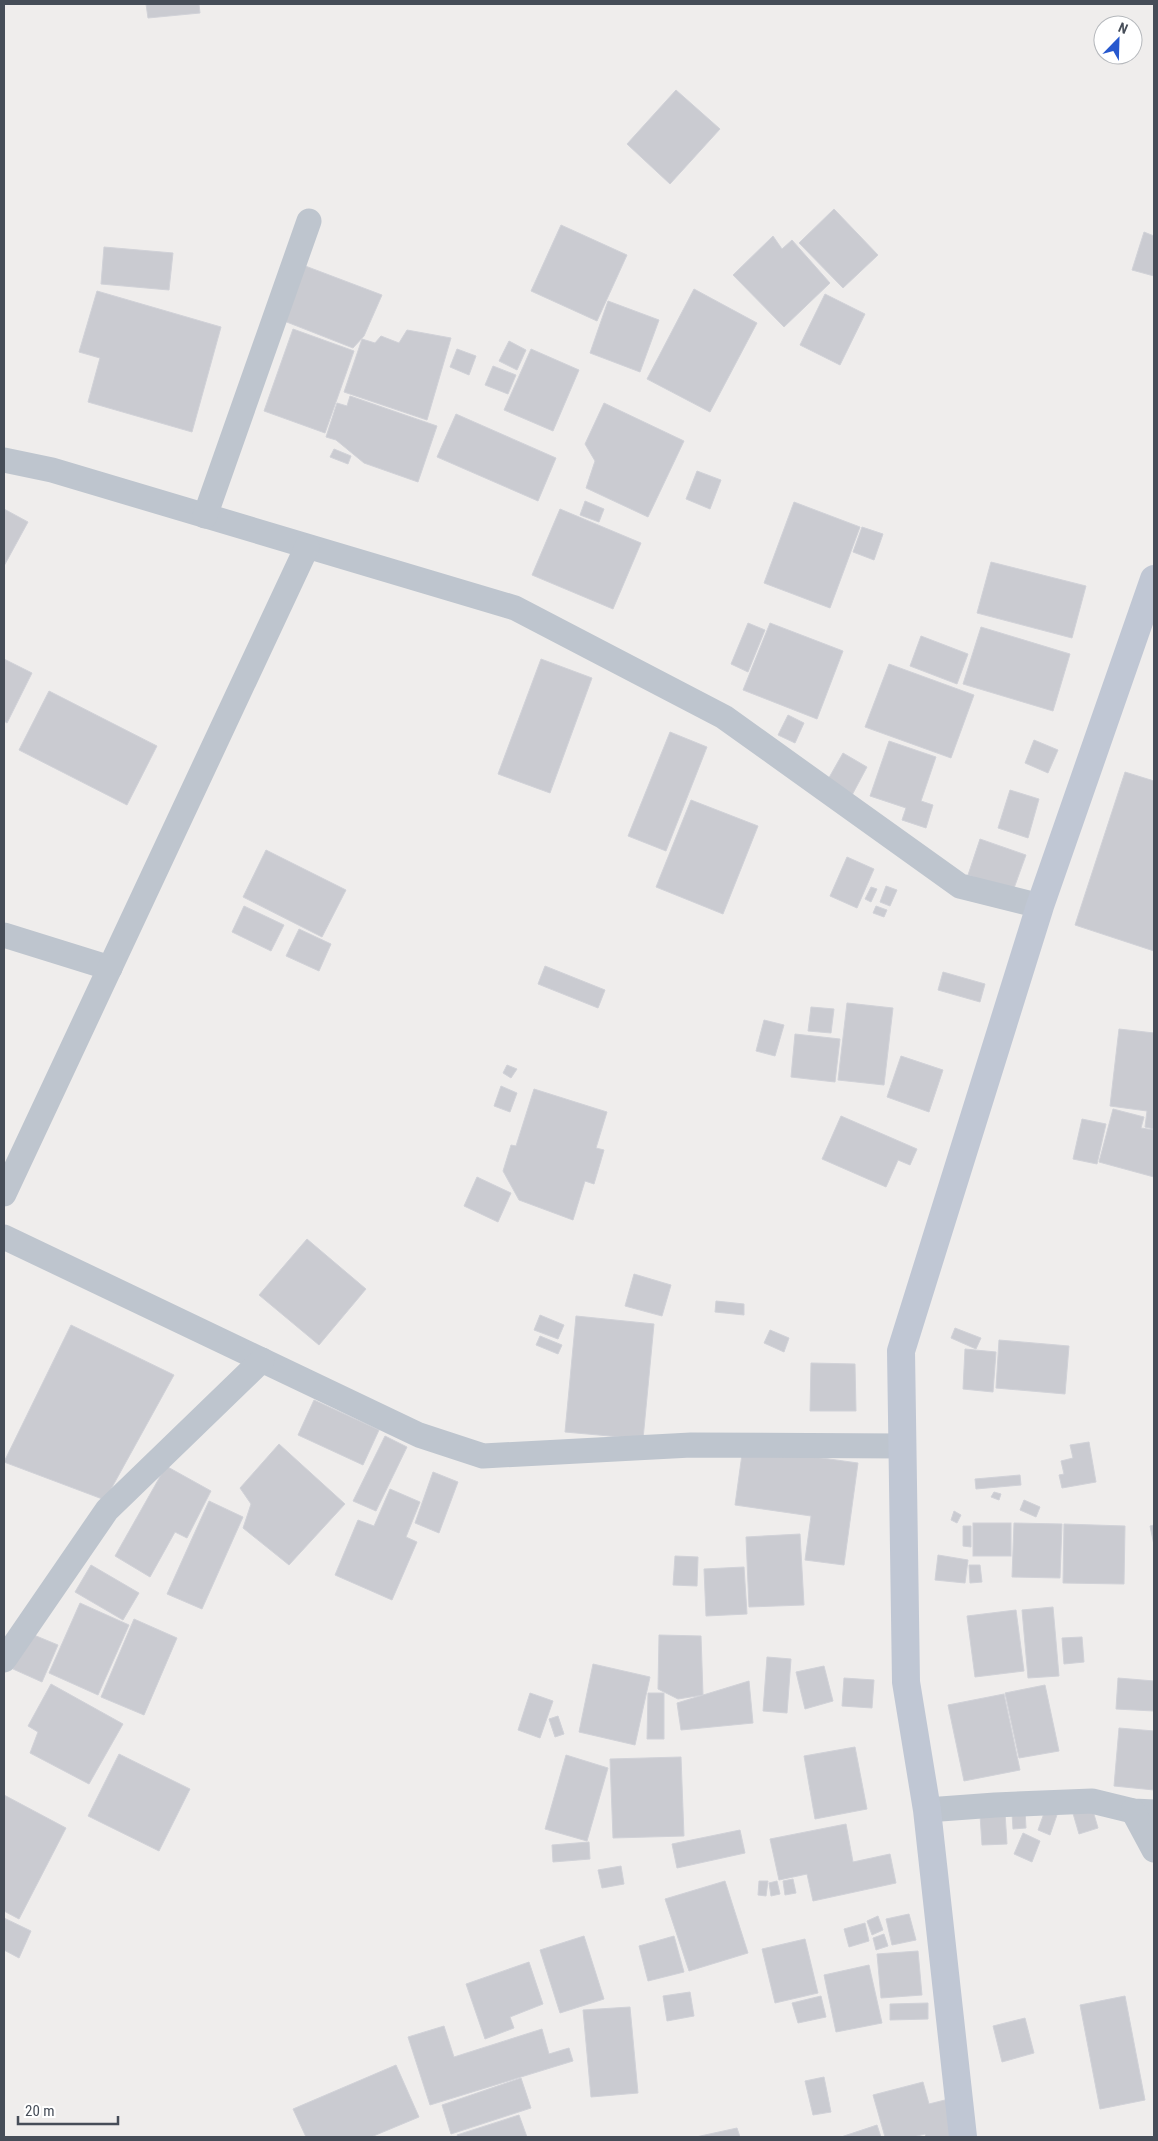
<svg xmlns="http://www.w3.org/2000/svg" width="1158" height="2141" font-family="'Roboto Condensed',sans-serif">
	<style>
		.building { fill: #cacbd1; stroke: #d1d2d8 }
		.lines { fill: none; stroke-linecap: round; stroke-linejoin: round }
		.minor { stroke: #bec5ce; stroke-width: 25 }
		.secondary { stroke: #c0c7d4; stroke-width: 28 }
	</style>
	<rect width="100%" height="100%" fill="#efedec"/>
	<!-- building -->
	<g class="building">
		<path d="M146 4H199L200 13 148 18Z"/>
		<path d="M676 90 720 129 670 184 627 144Z"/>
		<path d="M834 209 878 255 843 288 799 243Z"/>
		<path d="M561 225 627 255 597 321 531 291Z"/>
		<path d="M1144 232 1154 236V276L1132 270Z"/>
		<path d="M773 236 782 249 792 240 830 283 784 327 733 275Z"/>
		<path d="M104 247 173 253 169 290 101 284Z"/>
		<path d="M300 264 382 295 364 336 353 348 279 319Z"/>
		<path d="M694 289 757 323 710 412 647 379Z"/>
		<path d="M97 291 221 327 192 432 88 402 100 358 79 352Z"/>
		<path d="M825 294 865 314 840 365 800 345Z"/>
		<path d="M608 301 659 320 640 372 590 353Z"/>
		<path d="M293 329 354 351 325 433 264 411Z"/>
		<path d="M407 330 451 338 427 420 344 392 362 339 375 343 381 336 399 343Z"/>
		<path d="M509 341 526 350 517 370 499 361Z"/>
		<path d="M457 349 476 356 469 375 450 367Z"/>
		<path d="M531 349 579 370 553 431 504 410Z"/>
		<path d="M493 366 516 375 508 394 485 385Z"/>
		<path d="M350 396 437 426 418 482 364 463 336 440 326 437 337 403 347 406Z"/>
		<path d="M604 403 684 441 648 517 586 488 595 461 585 444Z"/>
		<path d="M456 414 556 458 538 501 437 457Z"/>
		<path d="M334 449 351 456 348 464 330 457Z"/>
		<path d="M697 471 721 480 710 509 686 499Z"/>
		<path d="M585 501 604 509 599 522 580 515Z"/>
		<path d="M794 502 860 527 830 608 764 583Z"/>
		<path d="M4 509 28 522 4 566Z"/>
		<path d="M560 509 641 543 613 609 532 575Z"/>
		<path d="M862 527 883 534 874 560 853 552Z"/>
		<path d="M991 562 1086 586 1072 638 977 613Z"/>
		<path d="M748 623 765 630 748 672 731 664Z"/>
		<path d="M770 623 843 651 817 719 743 690Z"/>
		<path d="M981 627 1070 654 1053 711 963 684Z"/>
		<path d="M921 636 968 654 957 684 910 666Z"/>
		<path d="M4 659 32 673 7 723 4 721Z"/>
		<path d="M541 659 592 678 550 793 498 774Z"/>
		<path d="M889 664 974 695 951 758 865 727Z"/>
		<path d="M49 691 157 746 127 805 19 750Z"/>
		<path d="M788 715 804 723 795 743 778 735Z"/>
		<path d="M670 732 707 747 666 851 628 836Z"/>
		<path d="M1034 740 1058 750 1048 773 1025 763Z"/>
		<path d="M889 741 936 757 921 801 933 805 926 828 902 820 906 808 870 796Z"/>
		<path d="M843 753 867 767 851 797 826 783Z"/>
		<path d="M1125 772 1154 781V951L1075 925Z"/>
		<path d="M1010 790 1039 799 1028 838 998 828Z"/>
		<path d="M691 800 758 826 723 914 656 887Z"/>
		<path d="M980 839 1026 855 1013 891 968 875Z"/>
		<path d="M266 850 346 890 322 937 243 897Z"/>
		<path d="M847 857 874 869 857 908 830 896Z"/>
		<path d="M886 886 897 890 890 906 880 902Z"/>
		<path d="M871 887 877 889 871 902 865 899Z"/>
		<path d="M244 906 284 925 271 951 232 932Z"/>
		<path d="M876 906 887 910 884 917 873 913Z"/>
		<path d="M299 929 331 944 319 971 286 956Z"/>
		<path d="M545 966 605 990 598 1008 538 984Z"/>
		<path d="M943 972 985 984 980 1002 938 990Z"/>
		<path d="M847 1003 893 1008 884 1085 838 1080Z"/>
		<path d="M811 1007 834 1009 831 1033 808 1031Z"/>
		<path d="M764 1020 784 1025 775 1056 756 1051Z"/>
		<path d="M1119 1029 1154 1033V1129L1145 1127 1147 1111 1110 1106Z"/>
		<path d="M795 1034 840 1039 835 1082 791 1077Z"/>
		<path d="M901 1056 943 1070 929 1112 887 1097Z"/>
		<path d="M507 1065 517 1069 511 1078 503 1073Z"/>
		<path d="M501 1086 517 1093 510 1112 494 1106Z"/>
		<path d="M534 1089 607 1112 596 1148 604 1150 594 1184 585 1181 573 1220 519 1200 503 1171 511 1145 516 1146Z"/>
		<path d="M1113 1109 1144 1117 1141 1128 1154 1130V1177L1099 1162Z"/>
		<path d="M841 1116 917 1149 910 1165 898 1160 886 1187 822 1159Z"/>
		<path d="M1082 1119 1106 1124 1097 1164 1073 1159Z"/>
		<path d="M477 1177 511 1193 498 1222 464 1206Z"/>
		<path d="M307 1239 366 1289 319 1345 259 1295Z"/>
		<path d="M634 1274 671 1285 662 1316 625 1306Z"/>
		<path d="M716 1301 744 1304V1315L715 1312Z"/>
		<path d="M540 1315 564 1325 558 1339 534 1330Z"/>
		<path d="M576 1316 654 1324 643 1439 565 1432Z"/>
		<path d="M71 1325 174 1375 105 1500 4 1462Z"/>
		<path d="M955 1328 981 1338 976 1349 951 1338Z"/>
		<path d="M770 1330 789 1338 784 1352 764 1343Z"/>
		<path d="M540 1336 562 1345 558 1354 536 1345Z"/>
		<path d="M999 1340 1069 1346 1065 1394 996 1388Z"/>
		<path d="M965 1349 996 1352 993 1392 963 1389Z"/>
		<path d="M811 1363 855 1364 856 1411H810Z"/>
		<path d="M314 1400 379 1430 363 1465 298 1435Z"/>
		<path d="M385 1436 407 1447 376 1511 353 1501Z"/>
		<path d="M1089 1442 1096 1482 1062 1488 1059 1475 1064 1474 1061 1461 1073 1458 1070 1445Z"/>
		<path d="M279 1444 345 1504 289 1565 243 1528 251 1504 240 1488Z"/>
		<path d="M743 1447 858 1463 844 1565 805 1560 811 1516 735 1505Z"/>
		<path d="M166 1466 211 1491 187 1538 175 1532 150 1577 115 1556Z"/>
		<path d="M433 1472 458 1482 439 1533 415 1523Z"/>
		<path d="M1020 1475 1021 1485 976 1489 975 1479Z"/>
		<path d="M390 1489 420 1502 406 1537 417 1542 392 1600 335 1575 358 1520 374 1526Z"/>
		<path d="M994 1492 1001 1494 999 1500 991 1497Z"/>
		<path d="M1024 1500 1040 1507 1036 1517 1020 1510Z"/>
		<path d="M209 1501 243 1517 202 1609 167 1594Z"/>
		<path d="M954 1511 961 1515 957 1523 951 1520Z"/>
		<rect x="973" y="1523" width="38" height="33"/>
		<path d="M1014 1523 1062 1524 1060 1578 1012 1577Z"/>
		<path d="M1064 1524 1125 1526 1124 1584 1063 1583Z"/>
		<path d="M1154 1525V1545L1150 1526Z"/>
		<path d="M963 1526H971V1547L963 1546Z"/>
		<path d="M800 1534 804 1605 749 1607 746 1537Z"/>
		<path d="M938 1555 968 1560 965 1583 935 1580Z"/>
		<path d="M675 1556 698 1557 697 1586 673 1585Z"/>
		<path d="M91 1565 139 1593 123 1620 75 1592Z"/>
		<path d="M969 1565H980L982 1582 970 1583Z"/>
		<path d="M744 1567 747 1614 706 1616 704 1569Z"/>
		<path d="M80 1603 129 1625 98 1695 49 1673Z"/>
		<path d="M1053 1607 1059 1676 1028 1678 1022 1610Z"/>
		<path d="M1016 1610 1024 1671 975 1677 967 1616Z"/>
		<path d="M134 1619 177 1638 144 1715 101 1697Z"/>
		<path d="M29 1633 58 1645 42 1682 13 1669Z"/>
		<path d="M659 1635 701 1636 703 1695 678 1699 658 1689Z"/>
		<path d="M1082 1637 1084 1662 1064 1664 1062 1638Z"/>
		<path d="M767 1657 791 1659 787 1713 763 1711Z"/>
		<path d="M593 1664 650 1677 635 1745 579 1732Z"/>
		<path d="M824 1666 833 1701 805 1709 796 1672Z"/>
		<path d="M844 1678 874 1680 872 1708 842 1706Z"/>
		<path d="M1118 1678 1154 1681V1711L1116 1709Z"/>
		<path d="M749 1681 753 1723 681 1730 677 1703Z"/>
		<path d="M51 1684 123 1724 89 1784 30 1753 38 1732 28 1726Z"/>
		<path d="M1045 1685 1059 1751 1019 1758 1005 1693Z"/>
		<path d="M530 1693 553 1701 540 1738 518 1730Z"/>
		<path d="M648 1693H664V1739H647Z"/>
		<path d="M1004 1694 1020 1770 964 1781 948 1705Z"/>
		<path d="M558 1716 564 1734 555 1737 549 1719Z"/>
		<path d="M1119 1728 1154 1731V1790L1114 1786Z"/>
		<path d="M855 1747 867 1809 815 1819 804 1756Z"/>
		<path d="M119 1754 190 1789 159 1851 88 1816Z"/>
		<path d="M566 1755 608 1768 587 1841 545 1829Z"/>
		<path d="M681 1757 684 1836 613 1838 610 1759Z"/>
		<path d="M4 1795 66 1828 19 1919 4 1911Z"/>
		<path d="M1091 1804 1098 1828 1079 1834 1072 1810Z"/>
		<path d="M1047 1805 1059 1809 1050 1835 1038 1830Z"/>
		<path d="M1025 1811 1026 1828 1013 1829 1012 1813Z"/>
		<path d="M1005 1813 1007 1844 982 1845 980 1815Z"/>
		<path d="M846 1824 853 1862 890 1854 896 1883 813 1901 807 1874 779 1880 770 1839Z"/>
		<path d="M740 1830 745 1853 677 1868 672 1844Z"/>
		<path d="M1023 1833 1040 1841 1032 1862 1014 1854Z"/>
		<path d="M589 1842 590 1859 553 1862 552 1845Z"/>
		<path d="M621 1866 624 1884 602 1888 598 1870Z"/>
		<path d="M793 1879 796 1893 785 1895 783 1881Z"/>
		<path d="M725 1881 748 1953 689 1971 665 1899Z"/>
		<path d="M759 1881H768L766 1896 758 1895Z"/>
		<path d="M777 1881 780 1894 771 1896 769 1883Z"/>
		<path d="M909 1914 916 1940 892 1945 886 1919Z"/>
		<path d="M878 1916 883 1930 872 1935 867 1921Z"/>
		<path d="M4 1918 31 1931 19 1958 4 1950Z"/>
		<path d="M865 1923 869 1941 849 1947 844 1929Z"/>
		<path d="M884 1934 888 1946 876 1950 873 1938Z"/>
		<path d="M584 1936 604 1999 560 2013 540 1950Z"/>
		<path d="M674 1936 684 1972 648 1981 639 1946Z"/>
		<path d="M805 1939 818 1993 775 2003 762 1949Z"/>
		<path d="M918 1951 922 1995 881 1998 877 1954Z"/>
		<path d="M529 1962 543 2004 510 2017 514 2028 485 2039 466 1984Z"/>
		<path d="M869 1965 882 2023 836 2032 824 1975Z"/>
		<path d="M690 1992 694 2016 667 2021 663 1996Z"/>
		<path d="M821 1996 826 2017 798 2023 792 2003Z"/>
		<path d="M1125 1996 1145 2100 1100 2109 1080 2005Z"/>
		<path d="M928 2003V2019L890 2020V2004Z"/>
		<path d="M630 2007 638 2093 591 2097 583 2010Z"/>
		<path d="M1025 2018 1034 2053 1002 2062 993 2026Z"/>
		<path d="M444 2026 454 2057 542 2029 549 2054 569 2048 573 2061 430 2105 408 2037Z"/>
		<path d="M396 2065 419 2117 371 2137H306L293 2109Z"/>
		<path d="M824 2077 831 2112 813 2115 805 2081Z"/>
		<path d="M521 2078 531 2108 451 2134 442 2105Z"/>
		<path d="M923 2082 929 2104 949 2099 959 2137H926L925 2134 913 2137H885L873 2095Z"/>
		<path d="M519 2115 527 2137H458L457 2135Z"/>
		<path d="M877 2125 881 2137H841Z"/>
		<path d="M737 2128 740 2137H696Z"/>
	</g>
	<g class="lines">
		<!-- minor -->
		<g class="minor">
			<path d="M4 460 52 470 515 608 724 717 960 886 1040 906"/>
			<path d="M205 516 309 221"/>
			<path d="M4 935 110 968"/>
			<path d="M4 1194 307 547"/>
			<path d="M4 1237 419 1435 483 1456 691 1445 903 1446"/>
			<path d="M4 1660 107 1510 262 1360"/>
			<path d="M927 1810 995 1805 1092 1801 1133 1811 1154 1812"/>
			<path d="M1133 1811 1154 1850"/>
		</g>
		<!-- secondary -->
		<path class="secondary" d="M963 2137 927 1810 906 1682 901 1351 1040 906 1154 579"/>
	</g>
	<!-- border -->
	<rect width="1158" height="2141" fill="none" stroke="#464d58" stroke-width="10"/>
	<!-- north arrow -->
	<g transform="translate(1118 40) rotate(23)"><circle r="24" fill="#ffffff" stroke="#b5b8bc"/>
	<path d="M0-4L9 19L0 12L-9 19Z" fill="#2758ce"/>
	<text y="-8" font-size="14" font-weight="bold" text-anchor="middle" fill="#464d58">N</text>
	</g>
	<!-- scale -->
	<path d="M18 2116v8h100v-8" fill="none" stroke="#464d58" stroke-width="2.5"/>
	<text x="25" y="2116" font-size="15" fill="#464d58" stroke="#ffffff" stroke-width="4" paint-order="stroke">20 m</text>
</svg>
